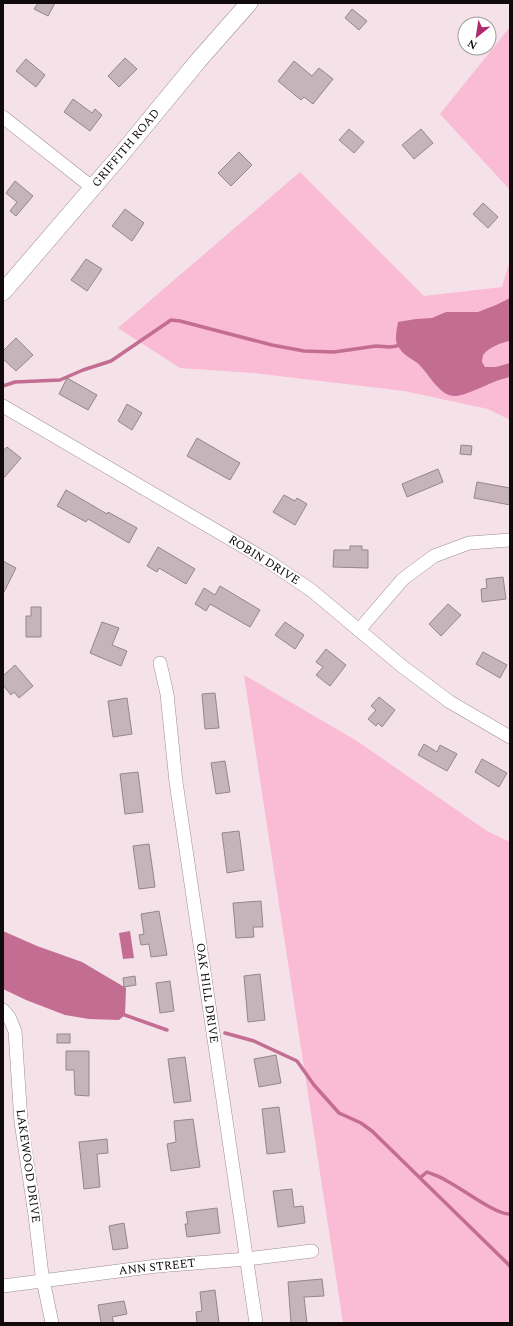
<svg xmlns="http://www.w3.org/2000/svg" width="513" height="1326" font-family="Spectral,serif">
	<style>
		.green { fill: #fabbd4 }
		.water { fill: #c36d92 }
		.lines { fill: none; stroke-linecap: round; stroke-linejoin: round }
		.stream { stroke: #c36d92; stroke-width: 3.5 }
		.building { fill: #c6b4bb; stroke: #96858c }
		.minor-casing { stroke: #9e8d94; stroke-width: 14 }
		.tertiary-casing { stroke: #9e8d94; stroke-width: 18 }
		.minor { stroke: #fff; stroke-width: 13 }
		.tertiary { stroke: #fff; stroke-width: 17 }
		.labels { text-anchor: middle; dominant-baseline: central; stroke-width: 4; stroke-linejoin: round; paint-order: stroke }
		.street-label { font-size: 12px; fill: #100a0c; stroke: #fff }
	</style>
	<rect width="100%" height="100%" fill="#f5e2e9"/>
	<!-- green -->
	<g class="green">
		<path d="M510 27V190L440 114Z"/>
		<path d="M300 172 424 296 502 287 510 260V420L488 409 404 391 253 373 180 368 118 328Z"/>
		<path d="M244 675 357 741 487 831 510 842V1323H343Z"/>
	</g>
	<!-- water -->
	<g class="water">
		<path d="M510 298V341C502 342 488 348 483 355 483 356 482 361 482 362L485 367H496L510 363V377C493 380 470 395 455 396 438 396 428 371 416 362 410 358 402 354 398 346 394 340 397 329 398 322L416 319 432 318 446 312H478L496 305Z"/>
		<path d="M3 931 37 946 82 962 126 988 125 1015 119 1020 89 1019 65 1015 26 1000 3 989Z"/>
		<path d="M130 931 134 958 123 959 119 933Z"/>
	</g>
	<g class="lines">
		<!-- stream -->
		<g class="stream">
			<path d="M3 386 15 382 60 380 83 370 111 361 171 320 180 321 272 345 304 351 334 352 376 346 390 347 397 346 400 343"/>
			<path d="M122 1014 167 1030"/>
			<path d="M225 1033 254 1041 297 1061 314 1085 339 1113 361 1123 372 1131 510 1266"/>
			<path d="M421 1177 427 1172C434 1175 441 1177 447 1181 461 1188 496 1215 510 1214"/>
		</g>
	</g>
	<!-- building -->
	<g class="building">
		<path d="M38 3H55L48 16 34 9Z"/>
		<path d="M352 9 367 21 359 30 345 18Z"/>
		<path d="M125 58 137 69 119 87 108 76Z"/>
		<path d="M26 59 45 75 36 87 16 71Z"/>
		<path d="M294 61 312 76 319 68 333 79 313 104 304 97 301 100 278 81Z"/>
		<path d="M73 99 92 113 95 109 102 115 90 131 64 112Z"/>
		<path d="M349 129 364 142 354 153 339 140Z"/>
		<path d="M421 129 433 143 414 159 402 145Z"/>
		<path d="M239 152 252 165 231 186 218 173Z"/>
		<path d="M15 181 33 196 16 216 10 211 17 202 6 193Z"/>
		<path d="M483 203 498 217 488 228 473 214Z"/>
		<path d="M125 209 144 223 132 241 112 226Z"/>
		<path d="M86 259 102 269 87 291 71 280Z"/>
		<path d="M16 338 33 355 16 371 3 359V351Z"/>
		<path d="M67 378 97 395 88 410 59 394Z"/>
		<path d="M127 404 142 413 132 430 118 421Z"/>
		<path d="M197 438 240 463 230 480 187 456Z"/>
		<path d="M461 445 472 446 471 455 460 454Z"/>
		<path d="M7 447 21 458 3 479V451Z"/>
		<path d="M438 469 443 482 407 497 402 484Z"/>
		<path d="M477 482 510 488V505L474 498Z"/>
		<path d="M66 490 107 514 108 512 137 528 129 543 88 519 86 522 57 506Z"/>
		<path d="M284 495 295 501 297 498 307 504 295 525 273 512Z"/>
		<path d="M350 546H362V550H368V568L333 567 334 550H350Z"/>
		<path d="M158 547 195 569 186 584 159 568 157 572 147 566Z"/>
		<path d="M3 561 16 568 3 594Z"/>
		<path d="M503 577 506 599 482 602 481 589 487 588 486 579Z"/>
		<path d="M220 586 260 610 250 627 210 604 206 611 195 604 204 588 215 595Z"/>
		<path d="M448 604 461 615 441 636 429 624Z"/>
		<path d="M31 607H41V637H26V616H31Z"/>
		<path d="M102 622 119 628 112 645 127 651 121 666 90 653Z"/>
		<path d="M285 622 304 635 295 649 275 635Z"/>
		<path d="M326 649 346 665 330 686 316 675 323 667 316 662Z"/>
		<path d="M483 652 507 665 500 678 476 664Z"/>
		<path d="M15 665 33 686 19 698 14 692 11 695 3 685V676Z"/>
		<path d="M215 693 219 728 205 729 202 694Z"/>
		<path d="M379 697 395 710 382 727 378 723 376 726 368 719 376 710 371 706Z"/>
		<path d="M127 698 132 734 113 737 108 701Z"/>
		<path d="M424 744 437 752 440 745 457 754 447 771 418 755Z"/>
		<path d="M482 759 507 773 499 787 475 772Z"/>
		<path d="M225 761 230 792 216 794 211 763Z"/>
		<path d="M138 772 143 812 125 814 120 774Z"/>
		<path d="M239 831 244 870 227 873 222 833Z"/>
		<path d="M149 844 155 887 139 889 133 846Z"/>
		<path d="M261 901 263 927H253L254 937 236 938 233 903Z"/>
		<path d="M159 911 167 955 151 957 149 944 141 945 139 935 144 934 141 914Z"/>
		<path d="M260 974 265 1020 248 1022 244 976Z"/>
		<path d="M135 976 136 985 124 987 123 978Z"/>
		<path d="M170 981 174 1011 160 1013 156 983Z"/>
		<rect x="57" y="1034" width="13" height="9"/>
		<path d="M66 1051H89V1096L75 1095 74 1070H66Z"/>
		<path d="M276 1055 281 1083 259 1087 254 1059Z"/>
		<path d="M185 1057 191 1101 174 1103 168 1059Z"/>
		<path d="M279 1107 285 1152 267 1154 262 1109Z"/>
		<path d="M193 1119 200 1167 171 1171 167 1144 176 1142 174 1121Z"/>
		<path d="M107 1139 108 1153 97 1154 100 1187 84 1189 79 1142Z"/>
		<path d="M292 1189 294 1207 303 1206 305 1223 278 1227 273 1191Z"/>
		<path d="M217 1208 220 1233 187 1237 185 1224H188L186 1212Z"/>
		<path d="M124 1223 128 1248 113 1250 109 1226Z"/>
		<path d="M322 1279 324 1296 304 1297 307 1323H291L288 1282Z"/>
		<path d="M215 1290 219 1323H197L196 1312 202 1311 200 1292Z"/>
		<path d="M124 1301 127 1314 112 1317 114 1323H101L98 1305Z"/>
	</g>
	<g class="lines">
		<defs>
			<g id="minor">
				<path d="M3 117 93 188"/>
				<path d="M3 406 268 561 311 590 403 667 450 702 510 737"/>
				<path d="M359 630 403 579 434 556 469 543 510 540"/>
				<path d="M160 663 167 694 176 782 256 1323"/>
				<path d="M3 1010 9 1017 15 1031 21 1122 35 1215 42 1275 52 1323"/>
				<path d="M3 1286 157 1266 247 1259 312 1251"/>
			</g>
			<path id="tertiary" d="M3 292 119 157 198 61 249 3"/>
		</defs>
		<!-- minor casing -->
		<use href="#minor" class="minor-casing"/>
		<!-- tertiary casing -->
		<use href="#tertiary" class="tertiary-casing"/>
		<!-- minor -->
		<use href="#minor" class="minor"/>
		<!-- tertiary -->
		<use href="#tertiary" class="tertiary"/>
	</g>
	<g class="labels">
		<!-- street labels -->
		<g class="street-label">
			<text transform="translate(126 148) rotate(-50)">GRIFFITH ROAD</text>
			<text transform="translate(264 560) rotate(32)">ROBIN DRIVE</text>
			<text transform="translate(207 993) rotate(82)">OAK HILL DRIVE</text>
			<text transform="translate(28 1166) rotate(82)">LAKEWOOD DRIVE</text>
			<text transform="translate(157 1267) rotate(-6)">ANN STREET</text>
		</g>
	</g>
	<!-- border -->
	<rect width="513" height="1326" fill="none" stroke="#100a0c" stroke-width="8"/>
	<!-- north arrow -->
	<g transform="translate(477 36) rotate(210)"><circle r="19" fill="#ffffff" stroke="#9f9d9e"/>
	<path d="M0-3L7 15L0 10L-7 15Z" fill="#b02a70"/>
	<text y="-6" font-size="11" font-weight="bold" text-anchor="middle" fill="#100a0c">N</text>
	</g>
</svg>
